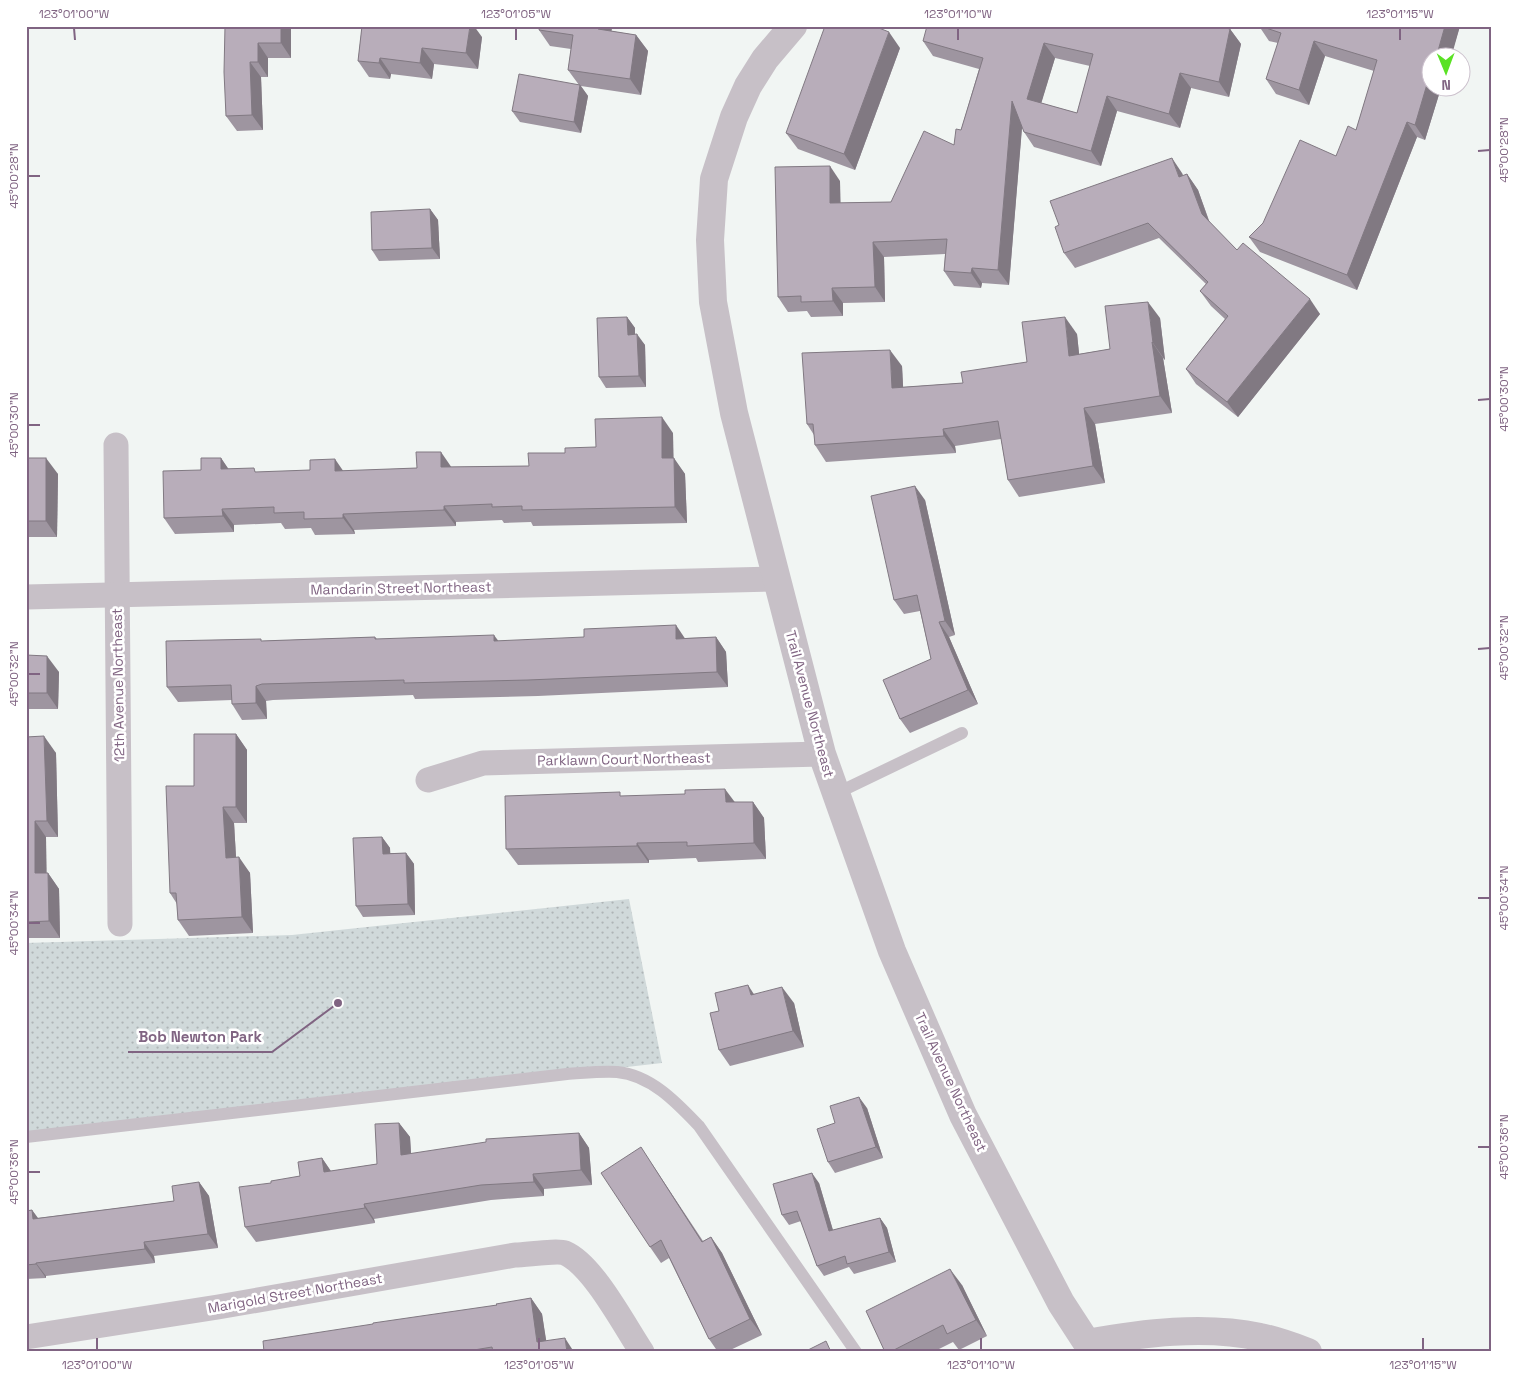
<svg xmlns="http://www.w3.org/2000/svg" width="1518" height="1378" font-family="'Space Grotesk',sans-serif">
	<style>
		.park { fill: url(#park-dots) }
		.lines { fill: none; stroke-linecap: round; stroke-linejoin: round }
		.service { stroke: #c7c0c7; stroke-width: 12 }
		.minor { stroke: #c7c0c7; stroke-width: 25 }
		.tertiary { stroke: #c7c0c7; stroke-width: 28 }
		.wall { fill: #9e95a0; fill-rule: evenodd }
		.shaded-wall { fill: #817982 }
		.building { fill: #b8adba; stroke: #817982; fill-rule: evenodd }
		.ticks { fill: none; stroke: #806482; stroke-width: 2 }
		.labels { text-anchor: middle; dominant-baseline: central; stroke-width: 5; stroke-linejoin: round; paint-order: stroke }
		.street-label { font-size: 14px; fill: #806482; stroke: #fff }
		.leader { fill: none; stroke: #806482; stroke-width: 2 }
		.callout-dot { fill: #806482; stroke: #fff; stroke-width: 2 }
		.callout-label { font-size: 15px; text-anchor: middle; font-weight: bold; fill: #806482; stroke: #fff; stroke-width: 5; stroke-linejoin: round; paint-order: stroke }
		.neatline { fill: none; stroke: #806482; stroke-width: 2 }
		.ticks-label { font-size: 12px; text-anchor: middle; fill: #806482 }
	</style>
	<defs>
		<pattern id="park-dots" width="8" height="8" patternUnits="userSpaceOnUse" patternTransform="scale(1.25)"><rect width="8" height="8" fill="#d0d9da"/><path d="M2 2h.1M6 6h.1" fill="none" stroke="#aeb4b6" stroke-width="1.8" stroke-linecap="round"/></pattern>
	</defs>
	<rect width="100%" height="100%" fill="#f1f5f3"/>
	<!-- park -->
	<path class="park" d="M629 899 662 1063 26 1135V943L292 935Z"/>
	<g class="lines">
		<!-- service -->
		<g class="service">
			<path d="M835 794 962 733"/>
			<path d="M26 1137 567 1074C584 1073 601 1071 617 1072 651 1075 677 1103 699 1126L856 1352"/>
		</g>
		<!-- minor -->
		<g class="minor">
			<path d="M116 445 120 924"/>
			<path d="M26 597 776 579"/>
			<path d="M428 780 483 763 822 754"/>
			<path d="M26 1337 218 1307 515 1255C526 1255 557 1250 565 1253 593 1265 624 1325 642 1352"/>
		</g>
		<!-- tertiary -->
		<path class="tertiary" d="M793 26 765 59 748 86 734 117 714 179 710 240 713 302 734 413 822 754 892 951 963 1115 1061 1303 1087 1343C1143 1333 1204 1325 1260 1337 1276 1340 1292 1346 1308 1352"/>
	</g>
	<!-- wall -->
	<g class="wall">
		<path d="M225 26H291V58H268V77H261L263 130 237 131 226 116Z"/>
		<path d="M362 26 482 37 478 69 434 64 432 79 391 74 390 79 369 77 358 61Z"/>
		<path d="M540 26H610L612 28 611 31 636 35 648 51 641 95 581 86 588 96 581 133 520 122 512 111 579 85 568 70 571 49 550 46 539 30Z"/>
		<path d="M1259 26H1460L1425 140 1417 137 1357 290 1260 252 1249 237 1336 156 1356 130 1374 71 1325 56 1309 105 1276 94 1266 79 1278 43 1269 41Z"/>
		<path d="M1230 29 1241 44 1229 97 1191 88 1180 128 1117 111 1101 166 1034 147 1024 132 1022 126 1009 285 982 283 981 288 954 286 944 271 945 254 884 257 885 302 843 303V316L811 317 807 311 788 312 778 297 840 181V203L891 202 954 145 961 130 979 69 933 56 923 41ZM1055 58 1090 66 1077 113 1041 103Z"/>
		<path d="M900 48 855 170 798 149 786 133Z"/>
		<path d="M1182 173 1183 176 1187 174 1198 190 1210 223 1237 250 1320 314 1238 417 1196 384 1186 369 1225 319 1211 306 1200 291 1206 284 1159 238 1075 268 1064 253Z"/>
		<path d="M430 209 438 220 440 259 379 261 372 250Z"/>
		<path d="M627 317 635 328V335L645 345 646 387 606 388 599 377Z"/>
		<path d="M1160 318 1165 360 1163 358 1172 413 1095 424 1105 483 1019 497 1008 480 1001 439 955 446 956 453 826 462 815 445 814 435 807 424 902 366 903 387 963 383 1027 362 1077 334 1079 354 1110 349Z"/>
		<path d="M673 433V458L685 474 687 523 533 526 531 522 504 523 502 520 456 522V526L354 530 355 534 315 535 311 528 285 529 281 523 234 525V532L175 534 164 518 201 470 221 458 228 469 257 472 343 471 451 467 529 466 565 453 596 447Z"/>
		<path d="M26 458 58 474 57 537H26Z"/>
		<path d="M925 500 955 635 949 637 978 704 910 733 900 719 931 659 920 611 904 614 894 600Z"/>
		<path d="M375 637 377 639 498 641 685 638 716 637 726 652 728 687 538 696 415 699 413 695 273 700 266 701 267 719 242 720 232 704V700L178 702 167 687 262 641Z"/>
		<path d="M26 655 59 672 58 709H26Z"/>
		<path d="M236 734 247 750V823H234L236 857 250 873 253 933 189 936 178 920 177 904 170 893 194 786Z"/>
		<path d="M26 737 56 753 58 837H46V873H48L59 889 60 938H26Z"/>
		<path d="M623 796 735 802H753L764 818 766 859 698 862 696 858 649 860V863L518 865 506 849Z"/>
		<path d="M382 837 390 848V853H406L414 864 415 915 363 917 356 906Z"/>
		<path d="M754 994 794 1003 804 1047 730 1066 719 1050V1011Z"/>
		<path d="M867 1108 883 1158 835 1173 828 1162 835 1123Z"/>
		<path d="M399 1123 410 1137 411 1154 579 1133 589 1148 592 1185 544 1189V1196L491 1200 374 1219 375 1223 256 1242 245 1227 271 1183 300 1176 322 1158 331 1171 377 1164Z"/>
		<path d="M652 1164 703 1241 711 1237 722 1253 762 1335 726 1352H718L709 1339 669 1258 661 1263 650 1247Z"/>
		<path d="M199 1182 209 1196 218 1248 154 1256 155 1263 46 1276V1278L26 1279V1211L32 1210 38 1218 174 1201Z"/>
		<path d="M819 1183 833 1230 880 1218 887 1228 896 1262 854 1274 849 1267 824 1276 817 1266 801 1221 789 1225 782 1215Z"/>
		<path d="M962 1285 987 1336 959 1350 953 1342 933 1352H885Z"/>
		<path d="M531 1298 542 1314 546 1341 574 1352H264Z"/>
	</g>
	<!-- shaded-wall -->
	<g class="shaded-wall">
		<path d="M281 26H291V58L281 43Z"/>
		<path d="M470 26H474L482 37 478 69 466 53Z"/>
		<path d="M598 26H610L612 28 609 45 598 29Z"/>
		<path d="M1445 26H1460L1451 58H1436Z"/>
		<path d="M1230 29 1241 44 1229 97 1219 82Z"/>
		<path d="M889 32 900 48 855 170 844 154Z"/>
		<path d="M636 35 648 51 641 95 630 79Z"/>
		<path d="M1314 41 1325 56 1309 105 1299 90Z"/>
		<path d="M258 43 268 58V77L258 62Z"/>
		<path d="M1044 43 1055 58 1038 114 1027 99Z"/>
		<path d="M422 48 434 64 432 79 420 63Z"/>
		<path d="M380 58 391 74 390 79 379 63Z"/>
		<path d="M250 62 261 77 263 130 252 115Z"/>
		<path d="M1180 73 1191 88 1180 128 1169 114Z"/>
		<path d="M1430 74V88H1441L1425 140 1415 125Z"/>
		<path d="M580 85 588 96 581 133 574 122Z"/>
		<path d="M1107 96 1117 111 1101 166 1091 151Z"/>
		<path d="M1012 101 1023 116 1009 285 998 270Z"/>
		<path d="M1407 122 1417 137 1357 290 1347 275Z"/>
		<path d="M1172 158 1182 173 1189 192 1179 177Z"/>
		<path d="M830 166 840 181 841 218 830 203Z"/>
		<path d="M1187 174 1198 190 1212 230 1202 214Z"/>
		<path d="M430 209 438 220 440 259 432 248Z"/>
		<path d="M873 242 884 257 885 302 875 287Z"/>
		<path d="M972 268 982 283 981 288 971 273Z"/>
		<path d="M832 288 843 303V316L833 301Z"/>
		<path d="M1310 299 1320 314 1238 417 1227 402Z"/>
		<path d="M1148 302 1160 318 1165 360 1153 343Z"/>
		<path d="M627 317 635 328V346L628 335Z"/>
		<path d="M1065 317 1077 334 1081 372 1069 356Z"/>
		<path d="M637 334 645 345 646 387 639 376Z"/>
		<path d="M1152 342 1163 358 1172 413 1160 396Z"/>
		<path d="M890 350 902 366 904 404 892 388Z"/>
		<path d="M1084 408 1095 424 1105 483 1093 466Z"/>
		<path d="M662 417 673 433 674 474 662 458Z"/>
		<path d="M943 429 955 446 956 453 944 436Z"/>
		<path d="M441 452 452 468 441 467Z"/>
		<path d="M46 458 58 474 57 537 46 521Z"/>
		<path d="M221 458 232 474 221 469Z"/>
		<path d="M674 458 685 474 687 523 675 507Z"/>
		<path d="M335 459 346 475 335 471Z"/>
		<path d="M915 486 925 500 955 635 945 621Z"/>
		<path d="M444 506 456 522V526L444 510Z"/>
		<path d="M222 509 234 525V532L223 516Z"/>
		<path d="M343 514 354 530 355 534 343 518Z"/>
		<path d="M939 622 949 637 978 704 968 690Z"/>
		<path d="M676 625 686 640 676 639Z"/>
		<path d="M494 635 505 650 494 641Z"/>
		<path d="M716 637 726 652 728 687 717 672Z"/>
		<path d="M47 656 59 672 58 709 47 693Z"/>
		<path d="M256 686 266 701 267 719 256 703Z"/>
		<path d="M236 734 247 750V823L236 807Z"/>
		<path d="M44 736 56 753 58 837 47 821Z"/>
		<path d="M725 789 737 805 726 802Z"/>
		<path d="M753 802 764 818 766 859 754 843Z"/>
		<path d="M223 807 234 823 237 874 226 858Z"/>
		<path d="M35 821 46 837 47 889 35 873Z"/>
		<path d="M382 837 390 848 391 865 383 854Z"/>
		<path d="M637 843 649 860V863L637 846Z"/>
		<path d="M406 853 414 864 415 915 408 904Z"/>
		<path d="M239 857 250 873 253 933 242 917Z"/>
		<path d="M48 873 59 889 60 938 49 921Z"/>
		<path d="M748 985 759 1002 751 995Z"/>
		<path d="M782 987 794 1003 804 1047 793 1031Z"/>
		<path d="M859 1097 867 1108 883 1158 876 1147Z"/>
		<path d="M399 1123 410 1137 412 1170 401 1155Z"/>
		<path d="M579 1133 589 1148 592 1185 581 1170Z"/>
		<path d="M641 1147 652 1164 713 1258 702 1242Z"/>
		<path d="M322 1158 332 1173 324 1172Z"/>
		<path d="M812 1173 819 1183 836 1241 829 1231Z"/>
		<path d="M533 1174 544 1189V1196L534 1182Z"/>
		<path d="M199 1182 209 1196 218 1248 208 1234Z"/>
		<path d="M364 1204 374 1219 375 1223 365 1208Z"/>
		<path d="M32 1210 42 1224 33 1219Z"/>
		<path d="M880 1218 887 1228 896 1262 889 1252Z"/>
		<path d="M711 1237 722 1253 762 1335 750 1319Z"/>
		<path d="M144 1242 154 1256 155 1263 145 1249Z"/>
		<path d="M36 1263 46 1276V1278L36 1264Z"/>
		<path d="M950 1269 962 1285 987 1336 976 1320Z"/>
		<path d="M531 1298 542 1314 548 1352 537 1342Z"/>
		<path d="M565 1338 574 1352H567Z"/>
	</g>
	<!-- building -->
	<g class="building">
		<path d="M225 26H281V43H258V62H250L252 115 226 116 224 72Z"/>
		<path d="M362 26H470L466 53 422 48 420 63 380 58 379 63 358 61Z"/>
		<path d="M540 26H598V29L636 35 630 79 568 70 573 35 539 30Z"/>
		<path d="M825 26H874L889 32 844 154 786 133Z"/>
		<path d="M927 26H1217L1230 29 1219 82 1180 73 1169 114 1107 96 1091 151 1024 132 1012 101 998 270 972 268 971 273 944 271 947 239 873 242 875 287 832 288 833 301 801 302V296L778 297 775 167 830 166V203L891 202 924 131 954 145 956 129 961 130 983 58 923 41ZM1044 43 1093 54 1077 113 1027 99Z"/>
		<path d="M1260 26H1445L1436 58H1430V74L1415 125 1407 122 1347 275 1249 237 1263 223 1300 140 1336 156 1348 126 1356 130 1377 60 1314 41 1299 90 1266 79 1281 33Z"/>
		<path d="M519 74 580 85 574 122 512 111Z"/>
		<path d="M1172 158 1179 177 1187 174 1202 214 1237 250 1243 243 1310 299 1227 402 1186 369 1228 316 1200 291 1208 282 1148 223 1064 253 1055 227 1059 225 1050 201Z"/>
		<path d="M430 209 432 248 372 250 371 212Z"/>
		<path d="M1148 302 1153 343 1152 342 1160 396 1084 408 1093 466 1008 480 998 421 943 429 944 436 815 445 813 424H807L802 353 890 350 892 388 963 383 961 372 1027 362 1022 322 1065 317 1069 356 1110 349 1105 306Z"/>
		<path d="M627 317 628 335 637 334 639 376 599 377 597 318Z"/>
		<path d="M662 417V458H674L675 507 522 510V506L492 507V504L444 506V510L343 514V518L304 519V512L274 513V507L222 509 223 516 164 518 163 471 201 470V458H221V469L254 468 255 472 310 470V460L335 459V471L417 468 416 452H441V467L529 466 528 453H565V448L596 447 595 419Z"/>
		<rect x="26" y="458" width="20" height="63"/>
		<path d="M915 486 945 621 939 622 968 690 900 719 883 680 931 659 917 595 894 600 871 496Z"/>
		<path d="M676 625V639L716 637 717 672 528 680 404 683V680L262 684 256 686V703L232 704 231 685 167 687 166 641 261 639V641L375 637V639L494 635V641L584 637V629Z"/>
		<path d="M26 655 47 656V693H26Z"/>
		<path d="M194 734H236V807H223L226 858 239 857 242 917 178 920 176 893H170L166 786H194Z"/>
		<path d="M44 736 47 821H35V873H48L49 921 26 922V737Z"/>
		<path d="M725 789 726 802H753L754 843 687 846V842L637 843V846L506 849 505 796 620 792V796L685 794V790Z"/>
		<path d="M382 837 383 854 406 853 408 904 356 906 353 838Z"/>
		<path d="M748 985 751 995 782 987 793 1031 719 1050 710 1013 719 1011 715 993Z"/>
		<path d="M859 1097 876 1147 828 1162 817 1129 835 1123 830 1106Z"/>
		<path d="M399 1123 401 1155 486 1142V1139L579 1133 581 1170 533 1174 534 1182 481 1185 364 1204 365 1208 245 1227 239 1187 271 1183V1181L300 1176 298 1162 322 1158 324 1172 377 1164 375 1124Z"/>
		<path d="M641 1147 702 1242 711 1237 750 1319 709 1339 661 1240 650 1247 601 1173Z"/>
		<path d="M812 1173 829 1231 880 1218 889 1252 847 1264 845 1256 817 1266 797 1211 782 1215 773 1184Z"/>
		<path d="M199 1182 208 1234 144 1242 145 1249 36 1263V1264L26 1265V1211L32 1210 33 1219 174 1201 172 1186Z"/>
		<path d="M950 1269 976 1320 947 1334 943 1325 890 1352H885L866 1311Z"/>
		<path d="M531 1298 537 1342 565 1338 567 1352H493L492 1347 462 1352H264L263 1341 373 1324V1323L497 1305 496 1304Z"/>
		<path d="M826 1341 831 1352H804Z"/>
	</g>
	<!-- ticks -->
	<path class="ticks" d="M74 28 75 40M516 28V40M958 28V40M1400 28V40M1478 151 1490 150M28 176H40M1478 400 1490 399M28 425H40M1478 649 1490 648M28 674H40M1478 898H1490M28 923H40M1478 1147H1490M28 1172H40M97 1338V1350M539 1338V1350M981 1338V1350M1423 1338V1350"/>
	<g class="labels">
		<!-- street labels -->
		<g class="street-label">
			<text transform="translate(401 588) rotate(-1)">Mandarin Street Northeast</text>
			<text transform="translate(118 685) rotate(-91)">12th Avenue Northeast</text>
			<text transform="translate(810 704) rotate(75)">Trail Avenue Northeast</text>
			<text transform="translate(624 759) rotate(-1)">Parklawn Court Northeast</text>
			<text transform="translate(951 1082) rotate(65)">Trail Avenue Northeast</text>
			<text transform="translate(295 1293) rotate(-10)">Marigold Street Northeast</text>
		</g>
	</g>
	<!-- callouts -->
	<path class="leader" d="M338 1003L272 1052H128"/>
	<circle class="callout-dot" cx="338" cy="1003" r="5"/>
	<g class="callout-label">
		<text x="200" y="1042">Bob Newton Park</text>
	</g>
	<!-- border -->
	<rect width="1518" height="1378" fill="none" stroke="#ffffff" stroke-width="55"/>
	<!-- north arrow -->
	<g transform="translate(1446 72) rotate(179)"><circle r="24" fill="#ffffff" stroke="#ccc1cd"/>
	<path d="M0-4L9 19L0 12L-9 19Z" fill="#5ae224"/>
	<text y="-8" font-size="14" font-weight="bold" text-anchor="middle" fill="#806482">N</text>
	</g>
	<rect x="28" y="28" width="1462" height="1322" class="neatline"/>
	<g class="ticks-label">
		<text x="74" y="18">123°01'00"W</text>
		<text x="516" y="18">123°01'05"W</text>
		<text x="958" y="18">123°01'10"W</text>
		<text x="1400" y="18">123°01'15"W</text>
		<text transform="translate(1504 150) rotate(-90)" y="4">45°00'28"N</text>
		<text transform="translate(14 176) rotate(-90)" y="4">45°00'28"N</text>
		<text transform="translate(1504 399) rotate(-90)" y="4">45°00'30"N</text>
		<text transform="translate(14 425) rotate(-90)" y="4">45°00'30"N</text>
		<text transform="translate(1504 648) rotate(-90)" y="4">45°00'32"N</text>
		<text transform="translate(14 674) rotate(-90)" y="4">45°00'32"N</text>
		<text transform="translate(1504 898) rotate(-90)" y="4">45°00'34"N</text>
		<text transform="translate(14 923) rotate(-90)" y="4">45°00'34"N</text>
		<text transform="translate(1504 1147) rotate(-90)" y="4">45°00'36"N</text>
		<text transform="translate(14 1172) rotate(-90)" y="4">45°00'36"N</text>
		<text x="97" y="1369">123°01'00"W</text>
		<text x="539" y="1369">123°01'05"W</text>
		<text x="981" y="1369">123°01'10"W</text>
		<text x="1423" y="1369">123°01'15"W</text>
	</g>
</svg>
